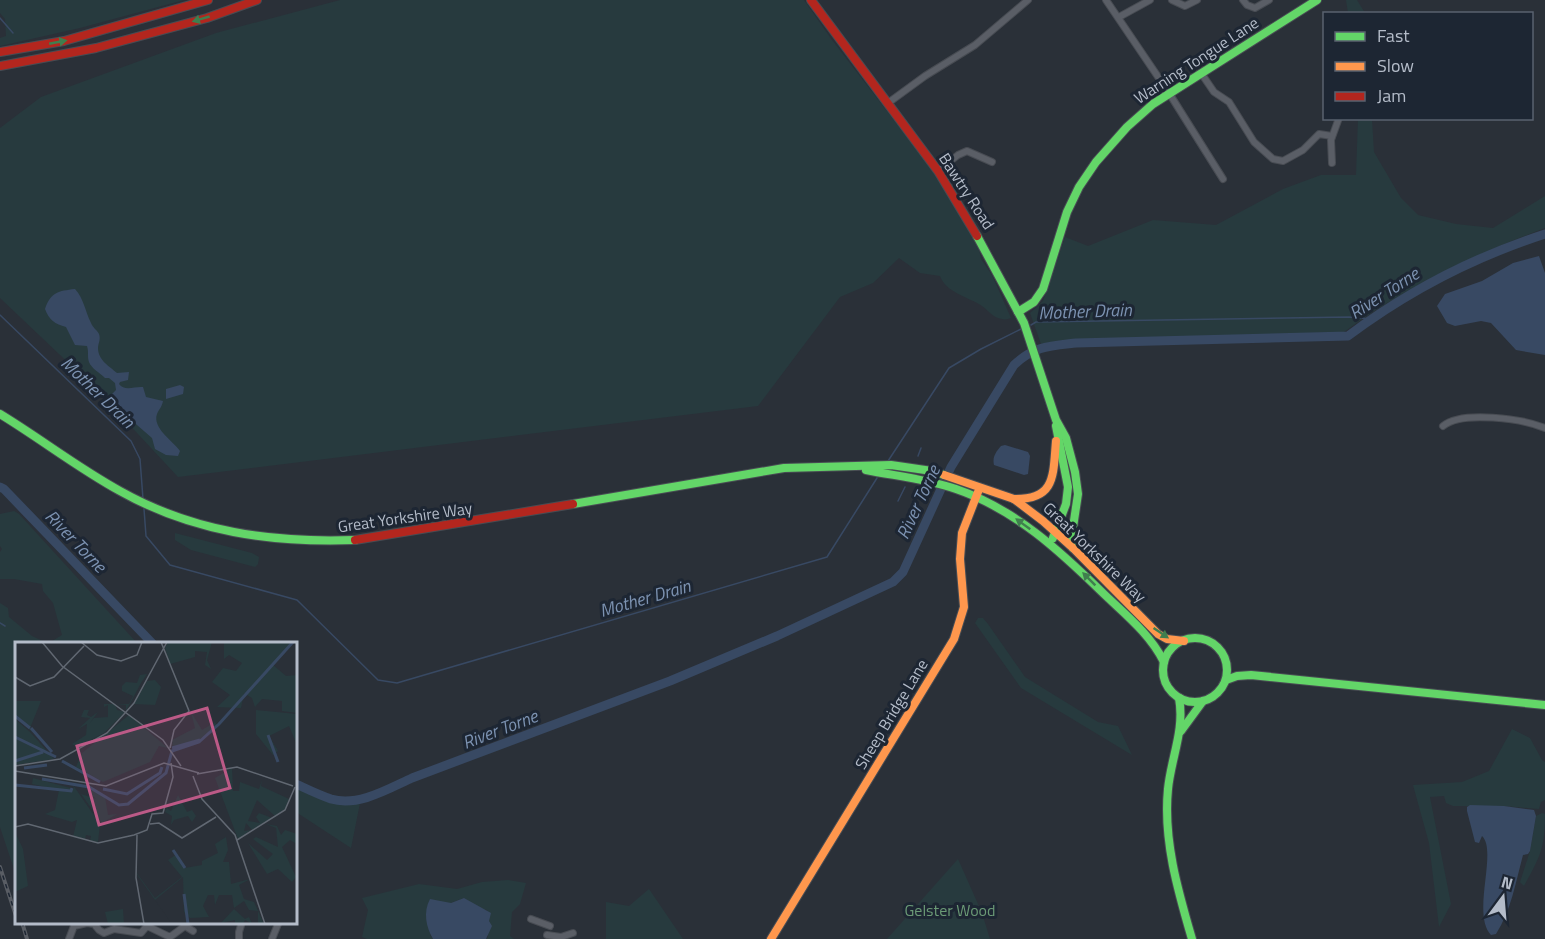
<svg xmlns="http://www.w3.org/2000/svg" width="1545" height="939" font-family="'Titillium Web',sans-serif">
	<style>
		.green { fill: #273a3e }
		.water { fill: #384963 }
		.lines { fill: none; stroke-linecap: round; stroke-linejoin: round }
		.stream { stroke: #384963; stroke-width: 1.5 }
		.river { stroke: #384963; stroke-width: 9 }
		.street-casing { stroke: #484c53; stroke-width: 8 }
		.fast-casing { stroke: #484c53; stroke-width: 10 }
		.slow-casing { stroke: #484c53; stroke-width: 10 }
		.jam-casing { stroke: #484c53; stroke-width: 10 }
		.street { stroke: #5a5e66; stroke-width: 6 }
		.fast { stroke: #63d668; stroke-width: 8 }
		.slow { stroke: #ff974d; stroke-width: 8 }
		.jam { stroke: #b3261e; stroke-width: 8 }
		.rail-casing { stroke: #595d64; stroke-width: 4 }
		.rail { stroke: #1d2633; stroke-width: 1.5; stroke-dasharray: 4.5; stroke-linecap: butt }
		.oneway { fill: #407e4e }
		.labels { text-anchor: middle; dominant-baseline: central; stroke-width: 6; stroke-linejoin: round; paint-order: stroke }
		.street-label { font-size: 16px; fill: #b4bcc9; stroke: #1d2633 }
		.park-label { font-size: 16px; fill: #6b9a76; stroke: #1d2633 }
		.water-label { font-size: 18px; font-style: italic; fill: #7c92b1; stroke: #1d2633 }
		.inset-river { fill: none; stroke: #384963; stroke-width: 3 }
		.inset-road { fill: none; stroke: #616872; stroke-width: 1.5 }
		.view { fill: #bc5a87; fill-opacity: 0.15; stroke: #bc5a87; stroke-width: 3 }
		.inset-edge { fill: none; stroke: #b4bcc9; stroke-width: 3 }
	</style>
	<rect width="100%" height="100%" fill="#2a3038"/>
	<!-- green -->
	<g class="green">
		<path d="M0 0H184L80 28 0 46V38L6 36 5 19 0 13Z"/>
		<path d="M340 0H804L832 40 927 163 962 216 979 249 981 259 992 275 1011 318C1008 319 1005 320 1002 319 993 318 989 311 982 306 969 297 946 293 940 276L920 273 899 258 873 283 840 297 758 406 178 477 98 391 0 298V128L41 97 216 33Z"/>
		<path d="M1346 0H1357L1365 13H1348Z"/>
		<path d="M1358 119H1372L1374 152 1401 198 1418 215 1456 224 1493 228 1545 196V228C1474 255 1405 287 1344 332L1065 340 1041 344 1030 313 1043 301 1065 237 1088 246 1153 220 1216 225 1283 189 1321 175H1356Z"/>
		<path d="M14 511 19 514 137 643H49L62 635 53 603 43 591 42 584 14 579H0V552L2 549 0 546V514Z"/>
		<path d="M175 533 252 553 259 557 258 564 255 567 191 550 175 540Z"/>
		<path d="M0 603 8 608 9 617 32 636 47 643 16 644V875L0 827Z"/>
		<path d="M978 618H983L988 624 1025 677 1098 722 1118 726 1132 755 1021 688 975 623Z"/>
		<path d="M1512 729 1530 738 1542 760 1545 762V800L1541 802 1539 809 1504 806H1453L1446 803 1444 796 1430 797 1451 904 1439 927 1429 843 1413 785 1462 782 1489 771Z"/>
		<path d="M296 788 336 804 360 803 351 848 296 812Z"/>
		<path d="M1542 813 1545 814C1545 848 1540 857 1524 886L1520 882 1530 851 1536 816Z"/>
		<path d="M958 859 982 913 990 939H887Z"/>
		<path d="M508 880 526 883 520 904 512 912 510 936 514 939H486L488 937 487 910 480 909 464 898 451 903 430 935 433 939H367L362 937 368 910 362 898 419 884 457 889 482 882Z"/>
		<path d="M649 889 683 939H606V902L629 906Z"/>
	</g>
	<!-- water -->
	<g class="water">
		<path d="M1539 256 1545 273V355L1516 350 1491 323 1481 321 1455 326 1447 323 1437 306 1445 294 1482 281 1513 263Z"/>
		<path d="M75 289C84 299 85 311 91 323 93 328 97 330 99 334 101 340 98 343 98 348 98 360 109 366 117 373L129 372 128 380 120 382 119 384C124 391 133 387 141 387H143L146 397 163 401C162 407 159 409 157 414 152 428 173 441 180 451L178 456 166 455 155 449 152 438 107 399 116 390 115 383 109 378H105C100 373 91 368 89 362 87 357 89 352 87 346L75 345 66 327C55 324 49 320 45 309 51 292 58 291 75 289Z"/>
		<path d="M180 385 184 387 183 394 166 399V389Z"/>
		<path d="M1005 445 1028 452 1030 456 1028 474 1024 475 994 465C992 457 996 452 1001 446Z"/>
		<path d="M1470 805 1504 806 1534 810 1536 816 1530 851 1528 854 1523 855C1516 881 1511 911 1496 934L1491 935C1471 914 1498 851 1482 836L1479 843 1475 842 1467 811V807Z"/>
		<path d="M464 898 491 913 489 921 492 926 486 939H433C426 927 423 912 430 899L451 903Z"/>
	</g>
	<g class="lines">
		<!-- stream -->
		<g class="stream">
			<path d="M0 18 13 33"/>
			<path d="M0 315 131 441 140 459 143 499"/>
			<path d="M1031 325 1036 322 1349 317 1371 319"/>
			<path d="M918 456 921 448"/>
			<path d="M888 461 949 368 981 349 1021 329"/>
			<path d="M898 501 905 487"/>
			<path d="M144 509 146 536 170 565 297 600 378 680 397 683 827 557 877 478"/>
			<path d="M0 623 5 626"/>
		</g>
		<!-- river -->
		<g class="river">
			<path d="M0 487 4 489 153 644"/>
			<path d="M296 784C307 789 319 795 331 799 358 807 388 789 412 778L670 681 777 636 893 582 903 572 951 467 1014 365C1034 346 1050 346 1076 343L1348 336C1408 291 1474 257 1545 234"/>
		</g>
		<defs>
			<g id="street">
				<path d="M1106 0 1169 93 1223 179"/>
				<path d="M1172 0 1185 6 1197 0"/>
				<path d="M1243 0 1247 5 1255 8 1269 0"/>
				<path d="M1119 17 1150 0"/>
				<path d="M1201 73 1214 92 1229 102 1254 142 1273 159 1283 161 1303 150 1319 134 1332 136"/>
				<path d="M888 103 925 76 975 45 1028 0"/>
				<path d="M1332 163 1331 140 1339 118"/>
				<path d="M938 171 958 155 967 151 992 162"/>
				<path d="M1443 426C1462 410 1523 419 1545 428"/>
				<path d="M531 919 550 926"/>
				<path d="M184 923 185 926 193 931"/>
				<path d="M547 935 561 937 573 933"/>
				<path d="M69 939 74 926 87 923 94 924 99 930 104 933 114 929 141 933 147 926 170 937 185 926"/>
				<path d="M239 939V932L242 922"/>
				<path d="M272 939 278 924"/>
			</g>
			<g id="fast">
				<path d="M977 236 1024 323 1056 420 1066 438 1075 472 1078 494 1072 534 1073 548"/>
				<path d="M1018 312 1034 302 1043 289 1067 212 1079 187 1096 162 1127 127 1153 104 1317 0"/>
				<path d="M0 414C41 439 78 468 120 491 193 532 272 543 355 540"/>
				<path d="M866 470C896 476 927 479 956 489 1015 509 1060 551 1104 594 1126 615 1150 634 1164 662"/>
				<path d="M573 504 784 468 891 465 932 471 944 475"/>
				<path d="M1053 538 1066 504 1068 487 1056 426"/>
				<circle cx="1195" cy="670" r="32"/>
				<path d="M1226 680 1237 676 1251 675 1545 705"/>
				<path d="M1179 698C1185 730 1171 758 1168 789 1163 840 1178 891 1192 939"/>
				<path d="M1181 731 1203 701"/>
			</g>
			<g id="slow">
				<path d="M944 475 1014 499 1043 521 1073 548 1158 634 1167 639 1184 641"/>
				<path d="M1014 499C1056 500 1053 475 1056 441"/>
				<path d="M771 939 954 639 964 607 960 559 962 533 978 492"/>
			</g>
			<g id="jam">
				<path d="M811 0 938 171 977 236"/>
				<path d="M0 52 64 41 208 0"/>
				<path d="M0 66 96 48 207 18 257 0"/>
				<path d="M355 540 573 504"/>
			</g>
		</defs>
		<!-- street casing -->
		<use href="#street" class="street-casing"/>
		<!-- fast casing -->
		<use href="#fast" class="fast-casing"/>
		<!-- slow casing -->
		<use href="#slow" class="slow-casing"/>
		<!-- jam casing -->
		<use href="#jam" class="jam-casing"/>
		<!-- street -->
		<use href="#street" class="street"/>
		<!-- fast -->
		<use href="#fast" class="fast"/>
		<!-- slow -->
		<use href="#slow" class="slow"/>
		<!-- jam -->
		<use href="#jam" class="jam"/>
		<defs>
			<g id="rail">
				<path d="M0 867 16 916"/>
				<path d="M22 922 27 939"/>
			</g>
		</defs>
		<!-- rail casing -->
		<use href="#rail" class="rail-casing"/>
		<!-- rail -->
		<use href="#rail" class="rail"/>
	</g>
	<!-- one-way arrows -->
	<defs><path id="oneway-solid" d="M-6-.8H1V-3.2L6.5 0L1 3.2V.8H-6Z" transform="scale(1.5)"/></defs>
	<g class="oneway">
		<use href="#oneway-solid" transform="translate(201 19) rotate(164)"/>
		<use href="#oneway-solid" transform="translate(58 42) rotate(-11)"/>
		<use href="#oneway-solid" transform="translate(1023 524) rotate(-144)"/>
		<use href="#oneway-solid" transform="translate(1089 579) rotate(-135)"/>
		<use href="#oneway-solid" transform="translate(1161 633) rotate(34)"/>
	</g>
	<g class="labels">
		<!-- street labels -->
		<g class="street-label">
			<text transform="translate(1196 60) rotate(-33)">Warning Tongue Lane</text>
			<text transform="translate(967 191) rotate(57)">Bawtry Road</text>
			<text transform="translate(405 517) rotate(-8)">Great Yorkshire Way</text>
			<text transform="translate(1095 552) rotate(44)">Great Yorkshire Way</text>
			<text transform="translate(891 714) rotate(-59)">Sheep Bridge Lane</text>
		</g>
		<!-- park labels -->
		<g class="park-label">
			<text x="950" y="910">Gelster Wood</text>
		</g>
		<!-- water labels -->
		<g class="water-label">
			<text transform="translate(1384 293) rotate(-33)">River Torne</text>
			<text transform="translate(1085 311) rotate(-2)">Mother Drain</text>
			<text transform="translate(98 392) rotate(44)">Mother Drain</text>
			<text transform="translate(918 502) rotate(-65)">River Torne</text>
			<text transform="translate(76 541) rotate(46)">River Torne</text>
			<text transform="translate(645 598) rotate(-16)">Mother Drain</text>
			<text transform="translate(500 729) rotate(-21)">River Torne</text>
		</g>
	</g>
	<!-- overview -->
	<g transform="translate(15 642)">
		<rect width="282" height="282" fill="#2a3038"/>
		<path d="M153 0H197L192 18 196 27 190 23 192 10 180 9V15L155 22 150 6ZM209 0H279L257 22 271 34 282 33V71L267 69V59L247 57 240 65 237 56 229 51 226 66 202 65 215 53 197 40 208 26 221 29 227 21 214 13 209 17ZM132 32 126 41 111 69V63L102 62H114L118 54 107 49V44L111 40 122 41 125 33ZM140 38 146 45 140 63 119 62 132 39ZM0 59H26L15 86 18 91 0 75ZM89 62H100L102 68 110 70 89 91 62 105 57 102 71 93 72 82 63 87 75 76 66 75 69 68H74L72 73 76 75 83 70 74 82 79 76 93 75V63L89 65ZM241 68 282 72V103L274 84 254 94 263 109 258 113 241 92ZM176 70 187 88 200 80 202 83 183 99 158 108 157 98 180 86ZM114 73 153 106 144 104 135 120 88 140 61 125 67 111ZM0 77 16 91 39 117 0 123ZM217 126 218 149H224L225 140 244 147 247 138 246 144 274 157 270 167 260 174 242 158 233 179 245 181 241 175 244 171 257 176 237 188 231 181 229 189 236 188 223 197 200 136ZM18 136 59 147 58 143 85 182 83 200 75 199 76 194 71 193 70 198 58 195 62 178 57 180 30 172 40 168 44 148 17 142ZM76 147 90 155 93 173 102 172 87 181 66 152 81 157 74 150 71 153ZM163 153 172 170 177 168 181 174 177 180 173 174 159 178 156 183 157 174 150 170 152 166 156 169ZM251 182 262 184 266 193 270 188 282 192V202L275 198 267 205 281 235 277 240 263 227 252 232 233 201 252 218 258 212 238 197 241 195 263 205 261 186ZM0 190 8 207 13 244 0 250ZM211 195 213 208 208 220H214L216 242 235 237 224 243 229 257 239 260 249 282H243V269L234 268 229 259 219 266 217 253H204L200 263 199 253H193L188 264 194 275 175 276 169 270 168 235 140 258 157 282 121 231V230L140 256 167 235 153 218 162 212 170 226 187 223V219L203 211 200 202ZM108 267 109 282H93L90 270ZM219 267 230 277 234 275 237 282 230 278 228 282H220V278L206 281Z" fill="#273a3e"/>
		<path class="inset-river" d="M0 74 15 86M16 86 37 110M253 93 263 120M0 95 41 115M157 106 185 98M0 119 28 110M47 119 85 140M9 126 32 123M27 137 74 145 104 163 113 162 151 131 157 109 184 100 204 82 278 0M0 143 56 149 57 146M88 147 112 152 145 131 147 125M158 208 170 226M169 252 173 282"/>
		<path class="inset-road" d="M27 0 47 24 148 98 166 124M66 0 82 13 106 19 122 13 127 0M146 0 174 69 159 88 155 106M0 35 15 44 39 35 69 4M0 124 45 117 92 91 119 61 152 0M0 129 91 144 149 121 184 131M182 132 222 125 278 144M178 134 187 157 220 193 250 282M135 182 144 181 167 196 201 175M0 185 13 182 83 201 119 193M119 193 132 188 137 172 148 171 158 135 156 121M122 193 121 236 129 282M222 198 270 168 280 145"/>
		<path class="view" d="M192 66 215 146 84 183 62 104Z"/>
		<rect width="282" height="282" class="inset-edge"/>
	</g>
	<!-- legend -->
	<rect x="1323" y="12" width="210" height="108" fill="#1d2633" stroke="#59626f" stroke-width="1.5"/>
	<rect x="1335" y="32" width="30" height="9" fill="#63d668" stroke="#59626f" stroke-width="1.5"/>
	<text x="1377" y="42" font-size="18" fill="#b4bcc9">Fast</text>
	<rect x="1335" y="62" width="30" height="9" fill="#ff974d" stroke="#59626f" stroke-width="1.5"/>
	<text x="1377" y="72" font-size="18" fill="#b4bcc9">Slow</text>
	<rect x="1335" y="92" width="30" height="9" fill="#b3261e" stroke="#59626f" stroke-width="1.5"/>
	<text x="1377" y="102" font-size="18" fill="#b4bcc9">Jam</text>
	<!-- north arrow -->
	<g transform="translate(1503 897) rotate(16)" stroke="#1d2633" stroke-width="4.5" paint-order="stroke">
	<path d="M0-4.5L10 22L0 15L-10 22Z" fill="#b4bcc9"/>
	<text y="-9" font-size="16" font-weight="bold" text-anchor="middle" fill="#b4bcc9">N</text>
	</g>
</svg>
